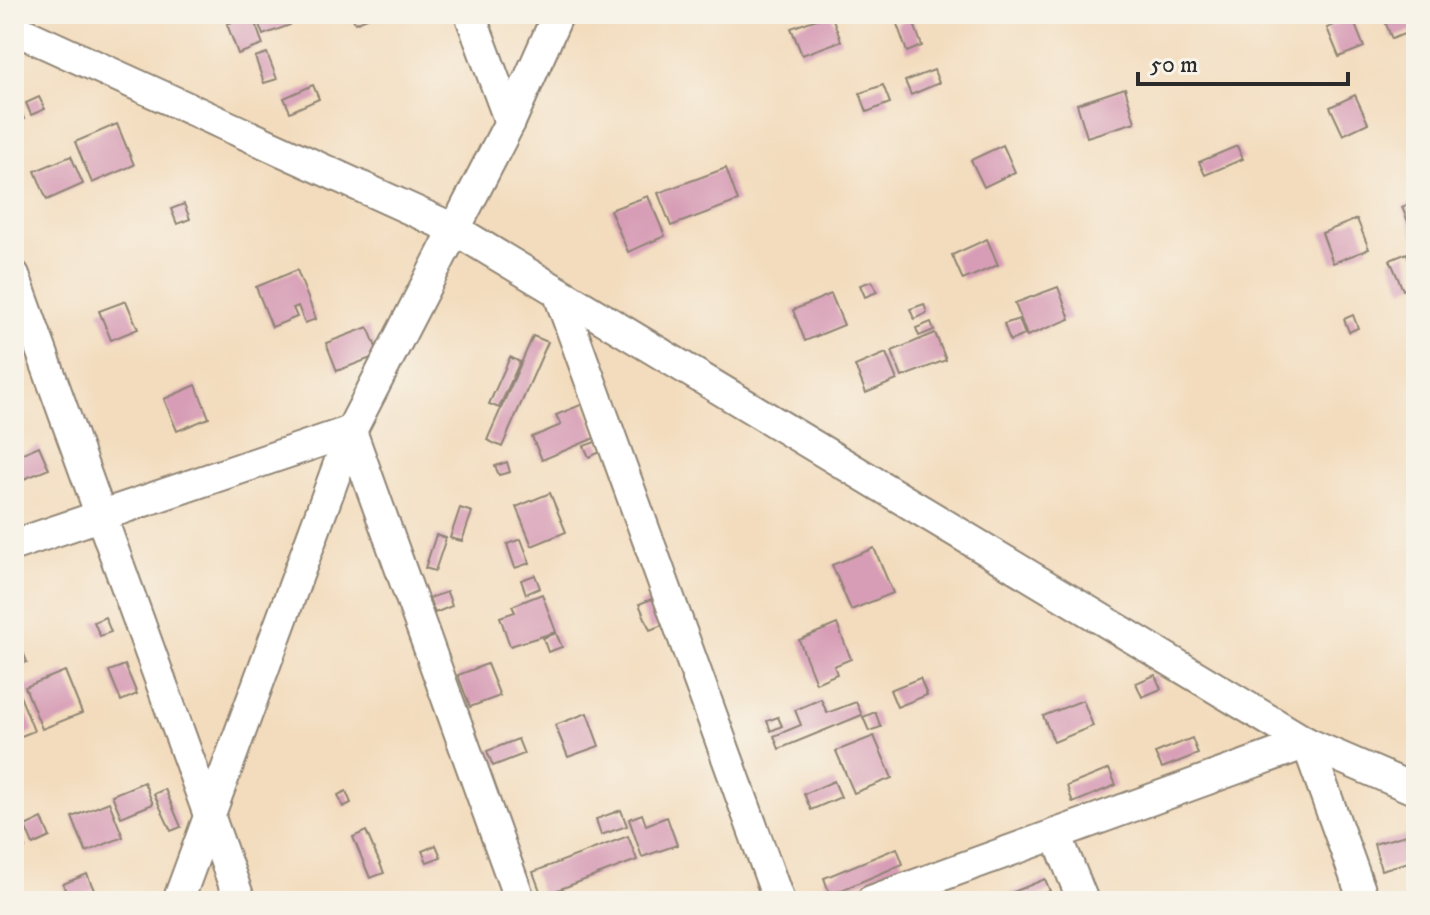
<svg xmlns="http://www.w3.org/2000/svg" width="1430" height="915" font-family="'IM FELL DW Pica',serif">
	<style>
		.building { fill: #d79db6 }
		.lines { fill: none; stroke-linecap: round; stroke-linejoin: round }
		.minor-casing { stroke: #8f8474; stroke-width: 34 }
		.minor { stroke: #fff; stroke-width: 30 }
	</style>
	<rect width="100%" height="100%" fill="#f7f3e8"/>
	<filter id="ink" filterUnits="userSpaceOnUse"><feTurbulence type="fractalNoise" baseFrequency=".0125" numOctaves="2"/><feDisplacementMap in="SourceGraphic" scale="16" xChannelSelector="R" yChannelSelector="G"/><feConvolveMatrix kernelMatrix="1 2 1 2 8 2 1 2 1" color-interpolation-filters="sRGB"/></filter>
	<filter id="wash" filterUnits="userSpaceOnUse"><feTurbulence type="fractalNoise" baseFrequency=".006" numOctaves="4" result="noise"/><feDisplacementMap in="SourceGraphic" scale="32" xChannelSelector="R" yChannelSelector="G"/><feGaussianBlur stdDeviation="1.8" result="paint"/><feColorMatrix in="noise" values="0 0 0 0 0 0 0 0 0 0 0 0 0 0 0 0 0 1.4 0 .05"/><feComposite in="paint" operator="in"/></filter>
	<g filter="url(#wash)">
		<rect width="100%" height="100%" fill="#f3dcbd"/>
		<g id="blocks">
			<!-- building -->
			<g class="building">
				<path d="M252 14 263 45 238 54 227 24Z"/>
				<path d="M255 14H286L290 25 263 35Z"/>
				<path d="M351 14H377L355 23Z"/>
				<path d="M831 14 841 41 802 55 791 28Z"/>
				<path d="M1382 14H1411L1416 29 1392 39Z"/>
				<path d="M1352 17 1364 47 1339 57 1327 28Z"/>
				<path d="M912 18 922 46 907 52 897 24Z"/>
				<path d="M267 53 277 79 264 83 255 57Z"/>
				<path d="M934 70 939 83 911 95 905 81Z"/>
				<path d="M313 85 319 99 290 112 284 98Z"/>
				<path d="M883 85 890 103 867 112 860 93Z"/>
				<path d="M1125 88 1135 122 1087 137 1077 104Z"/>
				<path d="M1355 95 1368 123 1343 135 1330 107Z"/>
				<path d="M39 97 45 109 31 115 26 103Z"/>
				<path d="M18 103 24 119 14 123V105Z"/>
				<path d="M117 124 134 165 92 183 75 142Z"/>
				<path d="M1003 145 1015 172 984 187 971 160Z"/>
				<path d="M1237 146 1243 159 1205 175 1199 162Z"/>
				<path d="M71 156 83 184 47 200 35 171Z"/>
				<path d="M726 168 738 201 671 226 658 193Z"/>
				<path d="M648 196 665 236 628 252 610 210Z"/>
				<path d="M1416 201V241L1402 207Z"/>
				<path d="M184 204 190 219 177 224 171 209Z"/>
				<path d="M1357 219 1369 249 1333 263 1322 233Z"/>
				<path d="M987 239 998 265 963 280 952 255Z"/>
				<path d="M1407 253 1416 284 1403 290 1390 260Z"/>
				<path d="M297 270 316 319 305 323 298 306 293 308 297 317 272 327 256 287Z"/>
				<path d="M872 281 877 292 865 297 860 285Z"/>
				<path d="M1058 287 1070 319 1027 336 1015 303Z"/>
				<path d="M831 294 844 325 805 341 793 310Z"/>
				<path d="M126 301 138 329 111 340 99 311Z"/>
				<path d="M924 304 927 313 914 319 910 309Z"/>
				<path d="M1353 315 1358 328 1349 332 1344 319Z"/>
				<path d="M1019 319 1025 335 1010 341 1004 324Z"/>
				<path d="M931 322 934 330 919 336 916 328Z"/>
				<path d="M368 327 379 355 337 371 326 343Z"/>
				<path d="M935 333 946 360 902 377 892 351Z"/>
				<path d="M533 336 548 342 502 447 487 440Z"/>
				<path d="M886 353 897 380 866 393 855 366Z"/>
				<path d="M510 357 520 362 499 408 489 404Z"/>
				<path d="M196 385 209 418 177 431 164 399Z"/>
				<path d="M583 404 597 437 542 460 532 437 561 425 556 415Z"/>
				<path d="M598 441 603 451 589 457 584 446Z"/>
				<path d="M39 446 49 469 14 483V457Z"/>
				<path d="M507 462 510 472 499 475 495 466Z"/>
				<path d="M550 493 566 532 532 546 516 507Z"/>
				<path d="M460 508 472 512 462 541 450 538Z"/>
				<path d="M436 535 446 538 435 571 425 568Z"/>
				<path d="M521 539 530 563 515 568 507 544Z"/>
				<path d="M874 548 893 593 851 610 832 565Z"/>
				<path d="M535 575 540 588 526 594 521 580Z"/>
				<path d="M447 592 452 606 435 613 429 598Z"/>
				<path d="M542 594 556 632 510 646 500 617 515 612 512 606Z"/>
				<path d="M654 598 665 624 650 630 639 604Z"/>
				<path d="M105 617 111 632 100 636 94 622Z"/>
				<path d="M837 624 851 659 834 666 837 674 816 683 799 640Z"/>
				<path d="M556 633 562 647 548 652 543 638Z"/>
				<path d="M21 647 27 662 14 667V650Z"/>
				<path d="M487 664 500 696 470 707 458 675Z"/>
				<path d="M125 665 137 694 121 701 109 671Z"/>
				<path d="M65 671 82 713 42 729 25 687Z"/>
				<path d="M1155 675 1161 689 1142 697 1136 683Z"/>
				<path d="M920 678 927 695 897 707 890 690Z"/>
				<path d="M14 681 34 731 14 739Z"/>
				<path d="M821 699 827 713 856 702 862 715 779 749 774 736 801 725 795 710Z"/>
				<path d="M1083 700 1093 726 1054 742 1043 716Z"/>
				<path d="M875 712 881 727 869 731 863 717Z"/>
				<path d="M587 713 599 746 568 757 555 725Z"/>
				<path d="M778 717 782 726 771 731 767 721Z"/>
				<path d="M874 736 892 778 854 793 836 751Z"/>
				<path d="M1192 738 1198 754 1162 768 1155 753Z"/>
				<path d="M518 739 524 754 493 766 487 751Z"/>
				<path d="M1109 769 1116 785 1073 803 1067 786Z"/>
				<path d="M834 781 841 797 811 810 804 794Z"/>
				<path d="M144 782 153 804 121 817 112 795Z"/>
				<path d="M165 789 181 827 171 831 154 794Z"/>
				<path d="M346 791 351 803 343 807 338 795Z"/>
				<path d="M109 802 123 837 86 852 72 817Z"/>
				<path d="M621 810 627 826 601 835 596 819Z"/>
				<path d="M642 814 646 825 667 817 677 845 642 857 629 819Z"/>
				<path d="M42 818 50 837 33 845 25 826Z"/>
				<path d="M14 824 25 848 14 852Z"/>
				<path d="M366 831 384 873 370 878 353 837Z"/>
				<path d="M1416 832V860L1381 870 1374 844Z"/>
				<path d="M628 836 637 860 542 896 533 872Z"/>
				<path d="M436 845 441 857 427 862 422 851Z"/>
				<path d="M897 848 903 864 830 895 824 878Z"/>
				<path d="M87 874 94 890 69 900 63 884Z"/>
				<path d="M1045 879 1050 891 1027 901H1008L1006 895Z"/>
			</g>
		</g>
	</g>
	<g filter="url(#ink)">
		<use href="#blocks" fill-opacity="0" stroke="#8f8474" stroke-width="2"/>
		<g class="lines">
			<defs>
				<g id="minor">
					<path d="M470 14 510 122"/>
					<path d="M14 29 454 229 1307 743 1416 790"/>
					<path d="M14 275 240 901"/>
					<path d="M558 292 779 901"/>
					<path d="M14 545 351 431 520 901"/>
					<path d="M1056 834 1083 901"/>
					<path d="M178 901 351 431 510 122 558 14"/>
					<path d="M871 901 1307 743 1364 901"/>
				</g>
			</defs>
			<!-- minor casing -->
			<use href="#minor" class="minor-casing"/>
			<!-- minor -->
			<use href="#minor" class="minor"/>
		</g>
	</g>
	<!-- margin -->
	<rect width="1430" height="915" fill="none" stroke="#f7f3e8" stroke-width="48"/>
	<!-- scale -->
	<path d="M1138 72v12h210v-12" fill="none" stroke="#2b2b2b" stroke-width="4"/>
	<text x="1150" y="72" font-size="24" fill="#2b2b2b" stroke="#f7f3e8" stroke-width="6" paint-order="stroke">50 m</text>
</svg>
